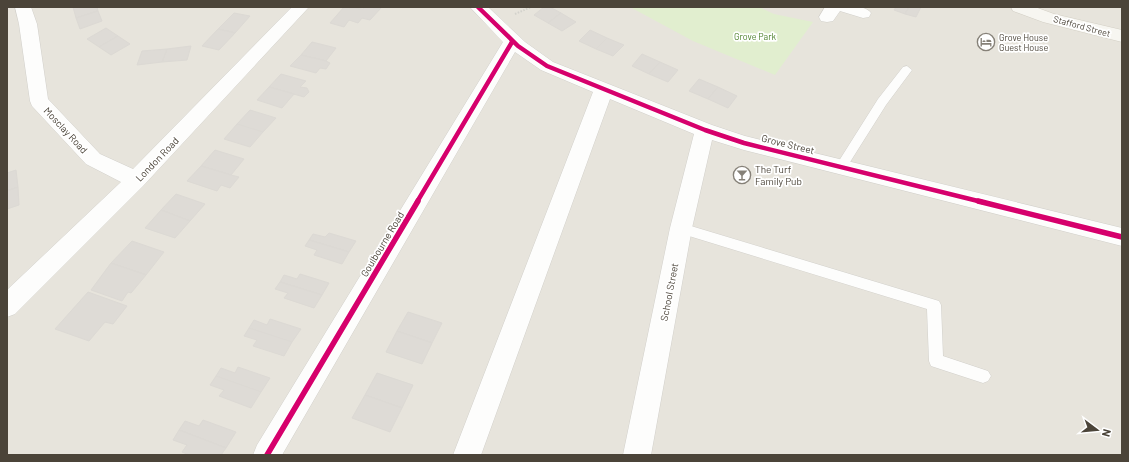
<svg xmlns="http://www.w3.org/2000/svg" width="1129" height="462" font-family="Barlow,sans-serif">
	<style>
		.residential { fill: #e7e4dc }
		.green { fill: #e1eecf }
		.building { fill: #dedbd6; stroke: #dcd9d4 }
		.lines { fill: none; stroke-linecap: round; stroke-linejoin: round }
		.lane-casing { stroke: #d2d0cb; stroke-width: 1 }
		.street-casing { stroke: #d2d0cb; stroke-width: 1 }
		.secondary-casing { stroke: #d3cfc5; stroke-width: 1 }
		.path { stroke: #d3d2cc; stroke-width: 2; stroke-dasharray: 1.5 1.5; stroke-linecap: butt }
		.lane { fill: #fdfdfc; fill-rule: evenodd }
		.street { fill: #fdfdfc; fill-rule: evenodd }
		.secondary { fill: #f7f6f1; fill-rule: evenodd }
		.cycleway-far1-casing { stroke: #fff; stroke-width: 6 }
		.cycleway-casing { stroke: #fff; stroke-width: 8 }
		.cycleway-far1 { stroke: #d6006c; stroke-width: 4.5 }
		.cycleway { stroke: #d6006c; stroke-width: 5.5 }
		.labels { text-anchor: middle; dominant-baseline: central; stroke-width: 3.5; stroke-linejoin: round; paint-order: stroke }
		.far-street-label { font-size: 9px; fill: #4b4439; stroke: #fff }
		.far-park-label { font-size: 9px; fill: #4a7f2a; stroke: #fff }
		.far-poi-label { font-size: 9px; fill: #4b4439; stroke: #fff; text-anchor: start }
		.street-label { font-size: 10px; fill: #4b4439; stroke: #fff }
		.poi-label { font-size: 10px; fill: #4b4439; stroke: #fff; text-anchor: start }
	</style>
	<rect width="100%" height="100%" fill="#f4f2ee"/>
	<!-- residential -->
	<rect class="residential" x="7" y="7" width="1115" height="448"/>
	<!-- green -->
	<path class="green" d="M630 7H759L774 14 813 22 775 75 693 41Z"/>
	<!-- building -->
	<g class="building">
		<path d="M73 7H97L98 11 76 18Z"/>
		<path d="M344 7 363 9 365 7 381 8 370 20 362 18 358 23 349 20 344 27 330 23Z"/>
		<path d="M544 7H550L561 13 548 23 534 15Z"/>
		<path d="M896 7H909L905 14 894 10Z"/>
		<path d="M909 7H921L916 17 905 14Z"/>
		<path d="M98 11 102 21 80 29 76 18Z"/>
		<path d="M234 13 250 16 235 33 218 29Z"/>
		<path d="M561 13 576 22 562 31 548 23Z"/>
		<path d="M106 28 118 36 99 47 87 39Z"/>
		<path d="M218 29 235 33 219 50 202 46Z"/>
		<path d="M590 30 607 38 596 49 579 41Z"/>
		<path d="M118 36 130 44 111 55 99 47Z"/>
		<path d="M607 38 624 45 613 56 596 49Z"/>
		<path d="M312 42 336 48 326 61 301 55Z"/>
		<path d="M191 46 187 60 162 62 167 49Z"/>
		<path d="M167 49 162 62 137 65 142 51Z"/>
		<path d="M642 54 660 62 649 74 632 66Z"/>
		<path d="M301 55 326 61 330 63 326 69 320 68 316 73 290 66Z"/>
		<path d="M660 62 678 70 668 82 649 74Z"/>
		<path d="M281 74 306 81 300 87 307 88 309 92 304 97 269 87Z"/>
		<path d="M699 79 718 87 708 99 689 91Z"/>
		<path d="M269 87 294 94 282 108 257 100Z"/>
		<path d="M718 87 737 96 728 108 708 99Z"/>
		<path d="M250 110 276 118 263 132 237 124Z"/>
		<path d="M237 124 263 132 250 147 224 139Z"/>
		<path d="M215 150 244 159 231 175 201 166Z"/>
		<path d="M201 166 231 175 239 177 230 188 221 185 217 191 187 181Z"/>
		<path d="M16 170 18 187 7 191V173Z"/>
		<path d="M18 187 19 205 7 209V191Z"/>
		<path d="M176 194 205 204 190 221 161 210Z"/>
		<path d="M161 210 190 221 175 238 145 228Z"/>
		<path d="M329 233 356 241 349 252 309 240 313 234 325 237Z"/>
		<path d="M309 240 349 252 342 264 314 255 317 250 305 246Z"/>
		<path d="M132 241 164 252 146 275 111 263Z"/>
		<path d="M111 263 146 275 131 293 128 292 122 301 91 290Z"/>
		<path d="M300 274 329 283 322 295 280 282 284 275 297 279Z"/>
		<path d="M280 282 322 295 314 308 284 298 288 293 275 289Z"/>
		<path d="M88 292 127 306 113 324 105 322 89 341 55 329Z"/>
		<path d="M408 312 442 323 432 343 397 331Z"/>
		<path d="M270 319 301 329 292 342 249 328 254 320 267 325Z"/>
		<path d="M249 328 292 342 284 356 253 346 257 340 244 336Z"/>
		<path d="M397 331 432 343 422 364 386 352Z"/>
		<path d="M238 367 270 378 261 392 216 376 221 368 235 373Z"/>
		<path d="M377 373 413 385 402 408 365 395Z"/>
		<path d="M216 376 261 392 251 408 219 396 224 390 210 385Z"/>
		<path d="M365 395 402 408 390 432 352 418Z"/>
		<path d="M203 420 236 432 226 448 179 430 185 421 199 426Z"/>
		<path d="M179 430 226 448 221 455H189L182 452 187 445 173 440Z"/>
	</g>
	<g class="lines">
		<defs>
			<g id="lane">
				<path d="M907 66 912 70 886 105 845 170H837L835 167 837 164 878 99 903 67Z"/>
				<path d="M681 223 939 301 941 305 943 356 988 371 991 376 988 381 983 383 931 366 929 361 927 309 676 232 675 228 676 224Z"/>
			</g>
			<g id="street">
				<path d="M15 7H31L37 24 48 99 100 154 133 169 292 7H309L143 186 15 314 7 317V290L121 182 86 164 32 106 30 101 19 24Z"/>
				<path d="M470 7H488L525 42 553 62 712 125 745 136 1122 228V246L744 150 712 140 692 228 651 455H623L670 228 694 134 610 99 481 455H453L593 92 541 70 515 52 282 455H253L257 445 503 42Z"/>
				<path d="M825 7C837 7 865 3 871 13L869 17 863 18 840 11 833 21 827 22 821 21 819 17Z"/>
			</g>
			<path id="secondary" d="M1011 7H1035L1054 14 1122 30V42L1043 22 1013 11Z"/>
		</defs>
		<!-- lane casing -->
		<use href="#lane" class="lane-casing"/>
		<!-- street casing -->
		<use href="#street" class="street-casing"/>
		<!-- secondary casing -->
		<use href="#secondary" class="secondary-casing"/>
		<!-- path -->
		<path class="path" d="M515 14 531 7"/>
		<!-- lane -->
		<use href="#lane" class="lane"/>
		<!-- street -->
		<use href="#street" class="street"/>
		<!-- secondary -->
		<use href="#secondary" class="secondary"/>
		<defs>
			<g id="cycleway-far1">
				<path d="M478 7 518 46 547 66 705 130 744 143 982 202"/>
				<path d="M417 202 512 42"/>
			</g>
			<g id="cycleway">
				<path d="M978 201 1122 237"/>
				<path d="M267 455 418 201"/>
			</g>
		</defs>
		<!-- cycleway-far1 casing -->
		<use href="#cycleway-far1" class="cycleway-far1-casing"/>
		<!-- cycleway casing -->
		<use href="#cycleway" class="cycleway-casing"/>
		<!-- cycleway-far1 -->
		<use href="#cycleway-far1" class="cycleway-far1"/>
		<!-- cycleway -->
		<use href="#cycleway" class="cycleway"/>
	</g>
	<!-- icons -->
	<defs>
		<symbol id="hotel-ring" viewBox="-11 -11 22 22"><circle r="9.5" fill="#fff" stroke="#868178" stroke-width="1.5"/><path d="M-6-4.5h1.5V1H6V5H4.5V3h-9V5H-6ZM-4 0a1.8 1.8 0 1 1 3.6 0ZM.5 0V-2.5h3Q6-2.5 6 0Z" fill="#868178"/></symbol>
		<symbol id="bar-ring" viewBox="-11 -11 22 22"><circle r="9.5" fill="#fff" stroke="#868178" stroke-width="1.5"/><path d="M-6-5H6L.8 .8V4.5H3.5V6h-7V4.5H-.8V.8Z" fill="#868178"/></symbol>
	</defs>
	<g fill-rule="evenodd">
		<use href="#hotel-ring" x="976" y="32" width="20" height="20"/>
		<use href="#bar-ring" x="732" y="165" width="20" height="20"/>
	</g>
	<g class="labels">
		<!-- far-street labels -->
		<g class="far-street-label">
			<text transform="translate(1082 26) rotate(15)">Stafford Street</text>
		</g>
		<!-- far-park labels -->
		<g class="far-park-label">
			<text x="755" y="36">Grove Park</text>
		</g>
		<!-- far-poi labels -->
		<g class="far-poi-label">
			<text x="999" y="37">Grove House<tspan x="999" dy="10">Guest House</tspan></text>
		</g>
		<!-- street labels -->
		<g class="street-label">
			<text transform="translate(66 130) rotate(47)">Mosclay Road</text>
			<text transform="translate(788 144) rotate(14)">Grove Street</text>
			<text transform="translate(157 159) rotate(-46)">London Road</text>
			<text transform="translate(382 244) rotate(-59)">Goulbourne Road</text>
			<text transform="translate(669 292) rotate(-79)">School Street</text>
		</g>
		<!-- poi labels -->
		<g class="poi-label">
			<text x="755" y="169">The Turf<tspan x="755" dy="12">Family Pub</tspan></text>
		</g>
	</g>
	<!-- border -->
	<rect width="1129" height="462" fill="none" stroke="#4b4439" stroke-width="16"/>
	<!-- north arrow -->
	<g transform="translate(1097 430) rotate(106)" stroke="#ffffff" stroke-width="3" paint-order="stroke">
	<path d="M0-3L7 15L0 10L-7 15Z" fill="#4b4439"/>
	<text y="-6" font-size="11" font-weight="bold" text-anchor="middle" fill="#4b4439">N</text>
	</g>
</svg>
